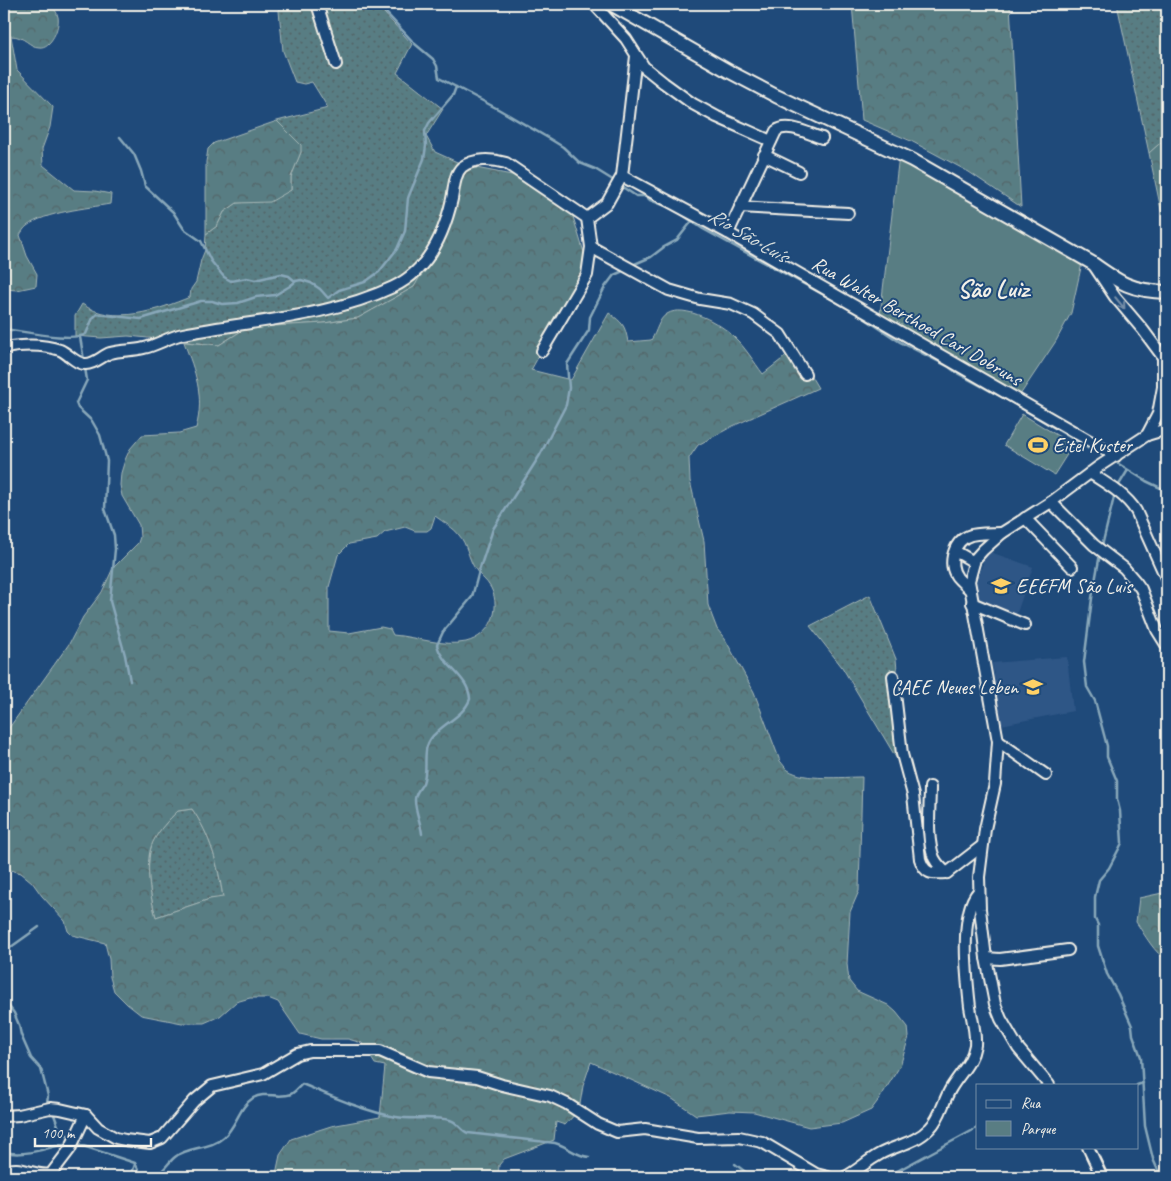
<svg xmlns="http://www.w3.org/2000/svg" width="1171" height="1181" font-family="Caveat,sans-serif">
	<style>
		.built { fill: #2f5686 }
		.grass { fill: url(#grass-dots); stroke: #a6b7b6 }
		.forest { fill: url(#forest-crowns); stroke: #a6b7b6; fill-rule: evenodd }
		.green { fill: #597d83; stroke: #a6b7b6 }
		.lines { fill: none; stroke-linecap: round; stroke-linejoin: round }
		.stream { stroke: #89a8ba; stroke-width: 2.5 }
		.minor-casing { stroke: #f4f1e8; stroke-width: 14 }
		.major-casing { stroke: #f4f1e8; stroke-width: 16 }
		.minor { stroke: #1f4a7a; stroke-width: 10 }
		.major { stroke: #1f4a7a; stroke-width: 12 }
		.oneway { stroke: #748da6 }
		.labels { text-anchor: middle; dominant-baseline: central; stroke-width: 4; stroke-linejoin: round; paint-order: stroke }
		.street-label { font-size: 20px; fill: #f4f1e8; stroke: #1f4a7a }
		.poi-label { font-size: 20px; fill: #f4f1e8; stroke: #1f4a7a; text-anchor: start }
		.water-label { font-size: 21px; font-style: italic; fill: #d9dfdd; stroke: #1f4a7a }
		.district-label { font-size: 25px; font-weight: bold; fill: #f4f1e8; stroke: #1f4a7a }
	</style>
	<defs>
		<pattern id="grass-dots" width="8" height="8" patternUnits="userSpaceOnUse" patternTransform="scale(1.25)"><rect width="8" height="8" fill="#597d83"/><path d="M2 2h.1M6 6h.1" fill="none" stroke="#526568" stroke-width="1.8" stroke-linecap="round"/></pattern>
		<pattern id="forest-crowns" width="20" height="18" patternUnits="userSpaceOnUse" patternTransform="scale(1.25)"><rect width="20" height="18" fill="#597d83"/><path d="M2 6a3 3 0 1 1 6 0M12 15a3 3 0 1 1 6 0" fill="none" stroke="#526568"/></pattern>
	</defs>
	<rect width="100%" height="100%" fill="#1f4a7a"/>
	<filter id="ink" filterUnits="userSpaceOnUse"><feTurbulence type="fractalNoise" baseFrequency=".02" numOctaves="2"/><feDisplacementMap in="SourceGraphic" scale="10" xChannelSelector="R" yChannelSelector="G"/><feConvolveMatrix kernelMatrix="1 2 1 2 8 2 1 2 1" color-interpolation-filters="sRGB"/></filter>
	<g filter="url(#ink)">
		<!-- built -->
		<g class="built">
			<path d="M987 551 1033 567 1014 621 969 605Z"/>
			<path d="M1067 657 1073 711 1001 725 992 663Z"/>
		</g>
		<!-- grass -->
		<g class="grass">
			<path d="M280 4H376L412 44 397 73 443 109 426 136 435 152 466 166 445 232 417 283 414 287 358 318 324 323 274 326 243 330 219 345 128 336 101 338 75 336V316L82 304C114 326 158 310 190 297L191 289 196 282 201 260 205 250 206 234 217 226 224 212 237 203 251 202 291 190V177L301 152C295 137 288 133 277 121L328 108 312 82 304 84 295 82 283 51 279 11Z"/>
			<path d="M1117 4H1167V137L1149 153Z"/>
			<path d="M870 595 896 659 901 714V766L842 667 810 626Z"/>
			<path d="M192 809C211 836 218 865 223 898L210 899 156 917C150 895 145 867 152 844 156 832 169 820 178 811Z"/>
		</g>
		<!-- forest -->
		<g class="forest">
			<path d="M4 4H49C53 7 57 11 58 17 60 27 51 49 39 47 29 47 25 36 11 36L17 70 53 107 50 127 42 149 43 165 74 190 95 191 111 194 110 204C88 208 45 212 27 226 24 228 22 232 20 235L27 256 37 274 36 286 17 290 4 289Z"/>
			<path d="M852 4H1010L1021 207 969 172 911 141 862 120Z"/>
			<path d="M277 121 301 145V152L291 177V190L270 202 237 203 224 212 217 226 206 234V162L208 149 214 143Z"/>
			<path d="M1167 137V238L1149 153Z"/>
			<path d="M466 166 517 176 570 207 587 262 584 288 551 334 531 370 571 380 609 313C623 323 625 325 628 342L651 340C657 332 658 319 667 314 684 303 722 324 734 337 745 347 754 362 763 374L795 349 818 388 733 426 698 445 689 458 690 481 704 541 708 605 712 616 717 629 725 639 754 692 780 761C783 764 785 768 788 770 805 781 842 777 862 777L859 891 850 912 847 964 849 981 857 991 888 1005 896 1012 908 1027 909 1037 900 1066 880 1098 871 1110 842 1123 809 1127 754 1112 730 1111 696 1115 671 1098 591 1062 583 1086 579 1110 565 1125 556 1122 554 1140 504 1159 499 1165 498 1177H273L276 1174 280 1155 291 1139 331 1126 380 1117 385 1066 375 1064 362 1043 348 1039H321L300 1034 278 1002 268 998H250L236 1002 220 1016 204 1023H182L141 1015 127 1004 114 991 110 977 109 959 105 943 72 935 68 931 65 921 42 896 32 882 21 873 4 868V735L69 644 83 617 102 592 113 568 138 543 140 537 139 525 122 496 120 485 121 473 125 460 130 449 142 435 179 433 196 428C205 395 195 372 184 342L219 345 243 330 274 326 324 323 358 318 414 287 445 232 453 181ZM435 516C443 522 454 528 459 535 467 544 468 557 474 567 478 575 487 580 491 588 502 610 490 636 466 642 442 647 417 637 393 635L390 629 381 627 349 633 329 631V587L338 555 349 544 377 539 385 532 405 527 415 531H427L431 528ZM192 809C211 836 218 865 223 897L210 899 156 917C150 898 144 860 153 842 159 830 168 820 178 811Z"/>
			<path d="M1167 892V959C1156 956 1143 932 1136 922L1139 898Z"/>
		</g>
		<!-- green -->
		<g class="green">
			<path d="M900 147 1082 263 1071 313 1056 341 1020 395 880 315Z"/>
			<path d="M1022 414 1073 445 1054 475 1004 445Z"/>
		</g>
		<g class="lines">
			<!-- stream -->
			<g class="stream">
				<path d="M378 4 415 44 433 59 437 66 439 78 498 109 550 139 563 147 580 163 595 169 616 182"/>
				<path d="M120 137 134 154 141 171 145 186 173 212 184 229 201 241 211 261 224 277 231 281 247 278 255 280 281 274 289 276 295 281"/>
				<path d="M621 186 636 196H646L650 200 674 209 703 229 855 312 900 342 949 367 957 373 1020 407 1086 447 1107 457"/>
				<path d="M630 266 651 257 664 247 677 240 692 221"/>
				<path d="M4 329C23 331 71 342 86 334L93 318 97 314 141 319 201 301H212L222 304 238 303 256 297 275 295 290 286 296 281 301 280 311 283 320 289 328 298 339 290 365 282 379 272 397 249 405 231 408 198 424 159 426 146 425 131 429 123 453 95 456 87"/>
				<path d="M80 337 84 360"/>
				<path d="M85 368 87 380 76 403 78 408 92 421 100 435 107 461 105 509 114 535 115 549 110 601 125 655 130 681"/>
				<path d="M1114 461 1146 481 1167 491"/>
				<path d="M1117 488 1128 470"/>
				<path d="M1102 546 1115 493"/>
				<path d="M1100 554 1092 598 1084 662 1087 687 1095 701 1107 746V757L1117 781V799L1120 811 1122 843 1109 868 1099 880 1095 897V919L1098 925V946L1107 974 1118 994 1132 1026 1133 1035 1141 1057 1145 1126 1153 1159 1161 1177"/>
				<path d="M422 834C421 823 415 811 415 800 415 792 420 789 423 783 430 764 418 748 437 732 448 721 464 715 470 699 469 676 442 666 437 645L443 632 472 597 479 571 493 529 540 455 566 405 569 388 567 364 589 330 590 317 605 287 614 275 621 272 625 268"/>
				<path d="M4 952 39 927"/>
				<path d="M4 1000 14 1013 19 1025 21 1035 31 1058 41 1069 48 1096 47 1103"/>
				<path d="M1137 1085 1143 1083"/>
				<path d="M53 1112 60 1131 69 1136 67 1143"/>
				<path d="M77 1144 135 1163 141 1175C161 1180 163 1167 175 1157 188 1146 210 1150 224 1137 236 1127 239 1107 253 1098 265 1091 278 1099 291 1094 295 1092 299 1087 302 1084 333 1097 364 1111 396 1117 414 1120 432 1116 450 1120 458 1122 461 1131 468 1133L555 1143C567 1146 576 1156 589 1157"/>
				<path d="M4 1152C25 1157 48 1148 68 1143"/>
				<path d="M735 1164 752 1177"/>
				<path d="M131 1177 135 1164"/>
				<path d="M886 1177 977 1128"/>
			</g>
			<defs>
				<g id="minor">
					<path d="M317 4 336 64"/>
					<path d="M594 4 626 39 644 67 664 83 693 104 717 117 771 141"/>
					<path d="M764 155 799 172"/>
					<path d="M622 176 728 233 1116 456"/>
					<path d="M740 207 848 213"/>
					<path d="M728 233 776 131C788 122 809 134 822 138"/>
					<path d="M591 247 669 290 700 299 731 304 753 314 780 334 805 374"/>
					<path d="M4 348C21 345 43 344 60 350 69 354 77 365 86 364 95 364 102 356 110 353 121 350 133 351 144 348 157 345 169 337 183 334 253 320 327 318 393 287 427 271 444 235 452 199 454 190 454 174 462 167 474 158 492 159 506 163L587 218 607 203 622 176 636 56"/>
					<path d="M542 351 587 275 591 247 587 218"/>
					<path d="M1147 435 1167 429"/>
					<path d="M1090 473C1107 484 1125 494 1136 511L1167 580"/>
					<path d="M1051 502 1094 545 1124 568 1136 582 1141 589 1157 630 1167 646"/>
					<path d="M1025 518 1072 567"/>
					<path d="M955 551 974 562"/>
					<path d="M971 591C967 586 961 582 957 577 947 563 954 540 971 535 981 533 993 533 1002 533"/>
					<path d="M972 603 1025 625"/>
					<path d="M893 676 902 754 913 795 920 859C925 875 932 874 947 873"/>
					<path d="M998 741 1046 775"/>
					<path d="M930 787C930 809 926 837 934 858 937 864 942 869 947 873L982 846"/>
					<path d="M986 958 1000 959 1068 950"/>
					<path d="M1049 1085 1018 1048 1001 1019 995 1004 986 958 980 909 979 877 985 829 995 784 998 741 969 581 975 559 983 550 1002 533 1051 502 1098 467 1147 435 1158 414 1163 387V357L1143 330 1115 297 1095 267"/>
					<path d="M4 1116 19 1115 50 1108 60 1109 86 1115 98 1128 116 1138 125 1140 150 1143 162 1138 194 1101 212 1086 263 1074 297 1054 310 1051H380L428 1072 477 1077 502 1085 550 1096 567 1104 598 1124 617 1132 645 1129 698 1138 739 1137 762 1142 816 1174 828 1177"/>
					<path d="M1088 1147 1102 1177"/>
					<path d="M4 1173C18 1162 35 1178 51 1174L70 1149 86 1115"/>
					<path d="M845 1177C857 1171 867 1161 880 1154 897 1145 916 1143 930 1128 941 1117 943 1101 951 1088 960 1073 972 1063 975 1045 976 1032 972 1019 970 1007 967 980 959 913 978 892"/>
				</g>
				<path id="major" d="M611 4 730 72 776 96 912 160 1092 263C1120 283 1131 291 1167 292"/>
			</defs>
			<!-- minor casing -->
			<use href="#minor" class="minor-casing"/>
			<!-- major casing -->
			<use href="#major" class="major-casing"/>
			<!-- minor -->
			<use href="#minor" class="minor"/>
			<!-- major -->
			<use href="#major" class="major"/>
		</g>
		<!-- one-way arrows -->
		<defs><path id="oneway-shaft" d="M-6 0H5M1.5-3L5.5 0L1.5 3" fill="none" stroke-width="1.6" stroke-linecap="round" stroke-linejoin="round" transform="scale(1.25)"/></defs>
		<use class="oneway" href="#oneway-shaft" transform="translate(1120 303) rotate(50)"/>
	</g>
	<!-- icons -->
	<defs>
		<symbol id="stadium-bare" viewBox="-9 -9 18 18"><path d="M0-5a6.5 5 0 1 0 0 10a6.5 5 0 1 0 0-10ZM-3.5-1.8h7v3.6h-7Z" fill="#ffd166" stroke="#1f4a7a" stroke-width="2.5" paint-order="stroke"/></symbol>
		<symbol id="school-bare" viewBox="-9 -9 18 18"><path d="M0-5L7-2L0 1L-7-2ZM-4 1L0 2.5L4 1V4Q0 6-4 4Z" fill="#ffd166" stroke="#1f4a7a" stroke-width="2.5" paint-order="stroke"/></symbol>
	</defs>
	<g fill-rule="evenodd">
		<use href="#stadium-bare" x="1024" y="431" width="28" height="28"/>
		<use href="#school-bare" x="987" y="572" width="28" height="28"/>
		<use href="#school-bare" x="1019" y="673" width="28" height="28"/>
	</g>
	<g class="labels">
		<!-- street labels -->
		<g class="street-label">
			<text transform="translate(917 321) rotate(30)">Rua Walter Berthoed Carl Dobruns</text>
		</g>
		<!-- poi labels -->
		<g class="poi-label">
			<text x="1053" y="445">Eitel Kuster</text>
			<text x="1016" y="586">EEEFM São Luis</text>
			<text x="1018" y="687" text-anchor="end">CAEE Neues Leben</text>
		</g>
		<!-- water labels -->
		<g class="water-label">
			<text transform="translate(748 235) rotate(30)">Rio São Luís</text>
		</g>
		<!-- district labels -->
		<g class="district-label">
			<text x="993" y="289">São Luiz</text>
		</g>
	</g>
	<!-- margin -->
	<rect width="1171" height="1181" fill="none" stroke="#1f4a7a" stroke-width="20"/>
	<rect x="10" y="10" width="1151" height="1161" fill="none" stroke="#f4f1e8" stroke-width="2" filter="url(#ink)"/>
	<!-- legend -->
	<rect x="976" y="1084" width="162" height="65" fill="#1f4a7a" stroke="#748da6"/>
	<rect x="986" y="1100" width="25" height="8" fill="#1f4a7a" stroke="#748da6"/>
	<text x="1021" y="1108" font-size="15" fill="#f4f1e8">Rua</text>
	<rect x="986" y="1121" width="25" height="15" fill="#597d83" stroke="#748da6"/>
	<text x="1021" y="1134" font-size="15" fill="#f4f1e8">Parque</text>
	<!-- scale -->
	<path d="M35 1138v8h116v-8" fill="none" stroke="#f4f1e8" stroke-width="2.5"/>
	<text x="42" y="1138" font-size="15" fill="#f4f1e8" stroke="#1f4a7a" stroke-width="4" paint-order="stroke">100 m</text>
</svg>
